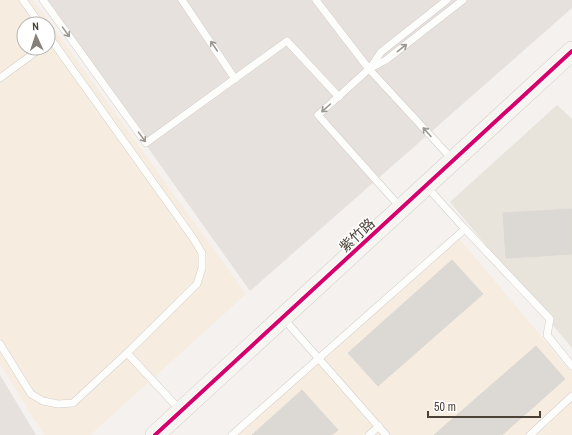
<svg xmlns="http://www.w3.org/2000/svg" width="572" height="435" font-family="'Archivo Narrow','Noto Sans SC',sans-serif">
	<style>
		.residential { fill: #e8e3db }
		.commercial { fill: #f7ece0; fill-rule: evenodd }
		.industrial { fill: #e7e1dd }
		.building { fill: #dcd9d4; stroke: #dcd8d3 }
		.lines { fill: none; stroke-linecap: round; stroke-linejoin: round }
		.lane-casing { stroke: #d2cfcb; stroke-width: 8 }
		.secondary-casing { stroke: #d4cec4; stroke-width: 20 }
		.lane { stroke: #fdfdfc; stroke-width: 7 }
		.secondary { stroke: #f7f5f1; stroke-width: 19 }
		.cycleway-casing { stroke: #fff; stroke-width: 6 }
		.cycleway { stroke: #d6006c; stroke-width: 4 }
		.oneway { stroke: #9c9790 }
		.labels { text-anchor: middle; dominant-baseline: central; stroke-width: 3; stroke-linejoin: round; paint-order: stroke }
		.street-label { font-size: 14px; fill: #4c4338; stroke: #fff }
	</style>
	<rect width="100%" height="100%" fill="#f4f1ee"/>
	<!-- residential -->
	<path class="residential" d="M557 105 572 119V348L450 202Z"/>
	<!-- commercial -->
	<g class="commercial">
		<path d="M0 0H33L246 294 90 435H44L0 364ZM24 24H48V48H24Z"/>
		<path d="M457 236 572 373V435H232Z"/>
	</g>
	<!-- industrial -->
	<g class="industrial">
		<path d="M43 0H572V8L250 291Z"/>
		<path d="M0 375 36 435H0Z"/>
	</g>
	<!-- building -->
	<g class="building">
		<path d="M572 209V254L506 258 503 213Z"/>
		<path d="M452 260 483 294 378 386 348 353Z"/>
		<path d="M536 346 565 379 502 435H434Z"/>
		<path d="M302 390 338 430 332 435H252Z"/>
	</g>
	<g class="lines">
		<defs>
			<g id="lane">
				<path d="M23 0 40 24"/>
				<path d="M43 0 146 143 287 41 339 97"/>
				<path d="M182 0 235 79"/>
				<path d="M316 0 369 69"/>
				<path d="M371 67 381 52 447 0"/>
				<path d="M369 69 386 60 463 0"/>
				<path d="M0 78 41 48"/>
				<path d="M401 208 318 115 369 69 453 160"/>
				<path d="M465 229 550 319 547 335 572 366"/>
				<path d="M283 318 386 435"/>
				<path d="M0 344 31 394 43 401 58 404 73 403 127 353 197 284 202 268V253L193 238 48 35"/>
				<path d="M127 353 181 411"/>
				<path d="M232 435 465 229 427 187"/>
				<path d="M369 435 379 426"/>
				<path d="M530 435 572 396"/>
			</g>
			<path id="secondary" d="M155 435 572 51"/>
		</defs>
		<!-- lane casing -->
		<use href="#lane" class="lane-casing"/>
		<!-- secondary casing -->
		<use href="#secondary" class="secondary-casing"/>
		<!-- lane -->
		<use href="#lane" class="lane"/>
		<!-- secondary -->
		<use href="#secondary" class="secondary"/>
		<defs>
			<path id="cycleway" d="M155 435 572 51"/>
		</defs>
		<!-- cycleway casing -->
		<use href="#cycleway" class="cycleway-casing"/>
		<!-- cycleway -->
		<use href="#cycleway" class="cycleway"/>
	</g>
	<!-- one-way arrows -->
	<defs><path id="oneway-shaft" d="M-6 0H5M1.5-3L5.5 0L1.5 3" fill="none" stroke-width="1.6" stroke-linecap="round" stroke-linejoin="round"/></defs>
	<g class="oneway">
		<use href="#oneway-shaft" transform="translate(66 32) rotate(54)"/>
		<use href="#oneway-shaft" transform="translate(214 46) rotate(-124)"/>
		<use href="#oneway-shaft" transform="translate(402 48) rotate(-38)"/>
		<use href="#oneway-shaft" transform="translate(326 108) rotate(138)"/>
		<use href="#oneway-shaft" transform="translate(427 132) rotate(-132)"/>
		<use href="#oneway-shaft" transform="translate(142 137) rotate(54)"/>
	</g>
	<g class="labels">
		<!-- street labels -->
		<g class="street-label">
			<text transform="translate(357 235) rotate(-43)">紫竹路</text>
		</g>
	</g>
	<!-- north arrow -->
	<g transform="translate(36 36) rotate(357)"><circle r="19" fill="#ffffff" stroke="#b7b4af"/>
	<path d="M0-3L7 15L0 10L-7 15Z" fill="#878078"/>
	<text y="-6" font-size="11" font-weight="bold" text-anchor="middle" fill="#4c4338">N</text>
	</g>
	<!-- scale -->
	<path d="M428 411v6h112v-6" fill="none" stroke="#4c4338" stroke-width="2"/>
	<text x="434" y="411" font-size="12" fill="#4c4338" stroke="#ffffff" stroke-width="3" paint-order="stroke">50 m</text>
</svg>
